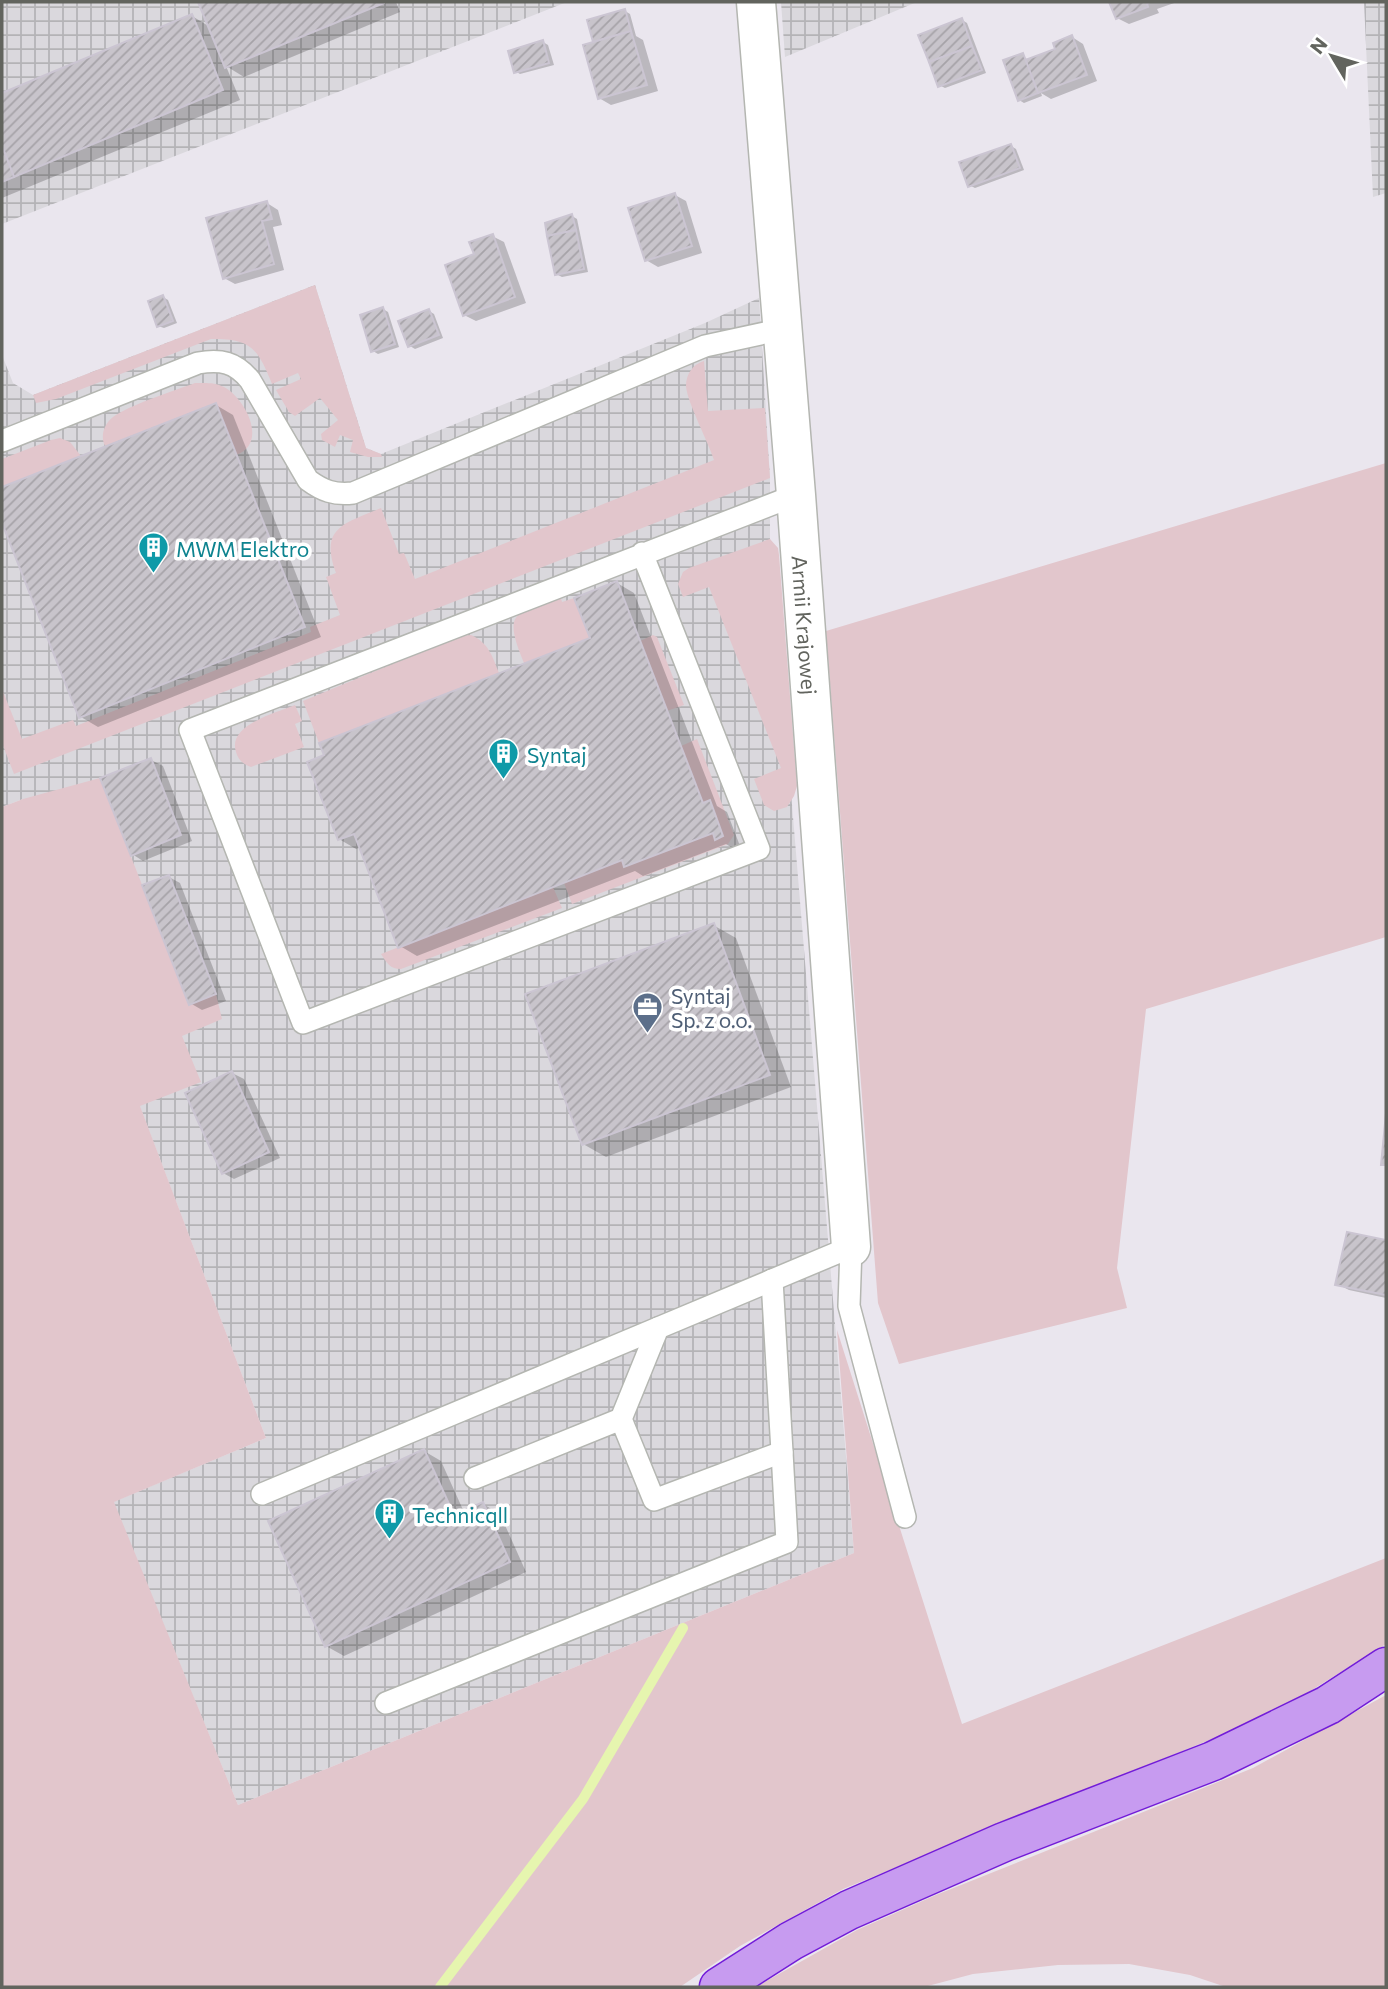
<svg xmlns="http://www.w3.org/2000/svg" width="1388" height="1989" font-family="Commissioner,sans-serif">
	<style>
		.industrial { fill: url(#industrial-grid) }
		.green { fill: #e2c6cc }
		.shadow { fill: #0003 }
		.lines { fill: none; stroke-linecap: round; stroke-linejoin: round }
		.stream { stroke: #e6f5af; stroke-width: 10 }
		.building { fill: url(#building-hatch); stroke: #cbc5d2; stroke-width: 2 }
		.service-casing { stroke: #b4b6b1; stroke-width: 24 }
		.minor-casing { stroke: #b4b6b1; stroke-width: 41 }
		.motorway-casing { stroke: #721cd8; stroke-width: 41 }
		.service { stroke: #fff; stroke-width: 21 }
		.minor { stroke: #fff; stroke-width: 38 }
		.motorway { stroke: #c79bf0; stroke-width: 38 }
		.labels { text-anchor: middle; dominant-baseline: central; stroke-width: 7; stroke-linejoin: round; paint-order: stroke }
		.culture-label { font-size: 21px; fill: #0d838f; stroke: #fff; text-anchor: start }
		.street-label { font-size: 21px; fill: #62645e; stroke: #fff }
		.service-label { font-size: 21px; fill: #4e5e75; stroke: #fff; text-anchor: start }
	</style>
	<defs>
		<pattern id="industrial-grid" width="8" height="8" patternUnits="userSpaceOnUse" patternTransform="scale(1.75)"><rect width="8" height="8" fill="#dad8dd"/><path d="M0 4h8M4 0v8" fill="none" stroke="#b4b3b6"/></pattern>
		<pattern id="building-hatch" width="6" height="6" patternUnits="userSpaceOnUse" patternTransform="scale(1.75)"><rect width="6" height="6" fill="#c8c4cb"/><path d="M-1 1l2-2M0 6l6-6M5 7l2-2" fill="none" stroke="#a6a3a8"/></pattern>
	</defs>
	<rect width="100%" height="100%" fill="#eae6ee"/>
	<!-- industrial -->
	<g class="industrial">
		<path d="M2 2H567L2 224Z"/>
		<path d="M781 2H917L785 57Z"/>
		<path d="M1364 2H1386V193L1373 197Z"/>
		<path d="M315 285 366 448 381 454 705 323 759 298 770 478V539L854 1553 238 1805 113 1502 266 1438 23 799 2 807V355L13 383 33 395Z"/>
	</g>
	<!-- green -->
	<g class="green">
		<path d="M315 285 366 448 381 454 382 457H368L350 452 353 440 340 435 335 447 322 440 321 434 338 420 320 398 295 416 289 412 276 390 301 379 298 373 272 384C258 349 251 338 211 339L56 399 36 403 33 395Z"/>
		<path d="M704 361 708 411 765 408 770 478 14 774 2 743V689L22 739 73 720 76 726 311 632 310 627 340 615 326 577 336 573C319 527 344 524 381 508L399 554 404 553 415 579 714 460C708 441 687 402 686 386 686 374 693 364 704 361Z"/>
		<path d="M195 383C205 383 215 382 224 387 245 398 269 443 236 455L215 403 105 446C100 436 104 424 113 417 127 406 176 390 195 383Z"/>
		<path d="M60 438 70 442 81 456 2 487V459L51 440Z"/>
		<path d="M1386 463V937L1146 1009 1117 1268 1127 1308 899 1364 878 1303 826 631Z"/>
		<path d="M770 539 778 548 779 555 797 786 794 796 787 807 774 811 764 805 754 779 781 768 709 587 683 597 678 584 683 572 689 568Z"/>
		<path d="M560 595 562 602 574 598 590 638 524 663C503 612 513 614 560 595Z"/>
		<path d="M471 635C489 643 492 656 499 673L319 743 303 701 460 636Z"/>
		<path d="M653 635 657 637 684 705 667 711 640 641Z"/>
		<path d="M295 705 302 721 295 724 304 747 251 767C243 764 238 760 236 752 227 725 276 713 295 705Z"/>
		<path d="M697 739 734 835 728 844 572 904 564 883 622 860 625 867 713 833 715 840 723 836 710 800 703 803 681 746Z"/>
		<path d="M100 778 189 1004 216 994 222 1019 182 1036 201 1082 140 1106 266 1438 114 1502 238 1805 854 1553 837 1330 962 1724 1386 1558V1644L1307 1693 1234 1730 843 1889 740 1946 680 1987H2V807L23 799Z"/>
		<path d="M553 887 562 908 401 969C390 969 387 963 381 954Z"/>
		<path d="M1386 1695V1987H1226L1190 1975 1129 1964 1058 1965 973 1974 924 1987H756L857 1930 936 1895 1253 1768Z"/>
	</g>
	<!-- shadow -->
	<g class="shadow">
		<path d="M200 2H396L400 12 244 77 226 66 240 100 2 198V94L192 16 210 27Z"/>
		<path d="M1111 2H1177L1157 9 1159 13 1129 24 1117 18Z"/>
		<path d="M625 11 630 14 636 36 643 40 658 91 611 105 599 98 595 43 589 22Z"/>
		<path d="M962 20 967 23 986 73 945 88 939 85Z"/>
		<path d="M1072 37 1083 44 1097 81 1051 99 1041 93 1042 96 1024 103 1019 100 1022 55 1029 61 1058 50Z"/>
		<path d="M543 42 548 45 554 65 520 74 515 71Z"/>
		<path d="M1011 146 1016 149 1024 170 975 188 969 185Z"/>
		<path d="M675 195 686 201 702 253 658 267 646 260Z"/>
		<path d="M267 203 278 210 282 225 273 227 284 270 235 284 224 278Z"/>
		<path d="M572 216 577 219 588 272 562 277 556 274Z"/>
		<path d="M492 236 504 242 526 303 476 321 464 315 476 255Z"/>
		<path d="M163 297 168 300 177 323 164 328 158 326Z"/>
		<path d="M383 309 388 312 399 347 378 354 373 351Z"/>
		<path d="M429 311 434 314 443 338 415 349 410 346Z"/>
		<path d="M216 405 233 415 321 637 98 727 81 717 2 518V488Z"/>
		<path d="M617 583 634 593 717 806 727 812 740 846 734 849 726 844 643 876 635 871 417 956 400 946 361 847 356 849 339 839 592 639Z"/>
		<path d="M151 760 163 766 192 841 143 861 132 854Z"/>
		<path d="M169 877 180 883 226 1001 202 1010 190 1003Z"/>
		<path d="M713 925 736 938 791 1087 606 1157 583 1144Z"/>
		<path d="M232 1073 244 1079 280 1158 234 1179 223 1173Z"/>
		<path d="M1348 1234 1386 1242V1298L1349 1290 1337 1284Z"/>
		<path d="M424 1451 441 1461 464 1512 483 1504 500 1514 526 1572 344 1656 326 1646Z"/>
	</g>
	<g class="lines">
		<!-- stream -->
		<path class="stream" d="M440 1987 583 1799 683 1628"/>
	</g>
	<!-- building -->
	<g class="building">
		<path d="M198 2H384V3L225 68Z"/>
		<path d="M1109 2H1150L1147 3 1148 7 1116 19Z"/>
		<path d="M625 9 631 31 593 42 587 20Z"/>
		<path d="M192 14 223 90 14 177 2 146V93Z"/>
		<path d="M962 18 972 46 929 62 918 35Z"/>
		<path d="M631 31 647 85 598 99 583 45Z"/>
		<path d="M1072 35 1087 75 1038 93 1025 60 1055 49 1053 43Z"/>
		<path d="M543 40 549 63 514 73 508 51Z"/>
		<path d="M972 46 982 70 938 87 929 62Z"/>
		<path d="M1023 53 1038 93 1018 101 1003 60Z"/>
		<path d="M1011 144 1020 168 968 187 959 162Z"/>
		<path d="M2 146 14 177 2 182Z"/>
		<path d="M675 193 692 246 645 261 628 208Z"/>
		<path d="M267 201 272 219 262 221 274 264 223 279 206 218Z"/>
		<path d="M572 214 576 230 547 236 545 223Z"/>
		<path d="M576 230 584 269 555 275 547 236Z"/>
		<path d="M493 234 515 297 463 316 445 265 474 254 469 242Z"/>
		<path d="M163 295 173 321 157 327 148 301Z"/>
		<path d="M383 307 395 344 371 352 360 315Z"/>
		<path d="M429 309 439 335 408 347 398 321Z"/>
		<path d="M216 403 305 627 79 718 2 523V487Z"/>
		<path d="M617 581 703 803 710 800 723 836 715 840 713 833 624 867 622 860 398 948 354 834 338 840 307 762 324 755 319 743 590 638 574 598Z"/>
		<path d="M151 758 181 835 131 856 100 778Z"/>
		<path d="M169 875 216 994 189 1005 142 885Z"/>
		<path d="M714 923 770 1075 582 1145 525 994Z"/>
		<path d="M232 1071 269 1152 222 1174 185 1093Z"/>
		<path d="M1386 1113V1165H1381Z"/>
		<path d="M1347 1232 1386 1240V1295L1335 1285Z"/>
		<path d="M424 1449 454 1515 483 1502 510 1562 325 1647 268 1521Z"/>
	</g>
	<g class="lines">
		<defs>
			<g id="service">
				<path d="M2 441 198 363C221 359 235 362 250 380L308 480C323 491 334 495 353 493L705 346 783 329"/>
				<path d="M642 553 759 849 303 1023 190 730 796 495"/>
				<path d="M621 1419 654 1500 782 1452 772 1280"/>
				<path d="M475 1478 621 1419 658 1328 851 1247 849 1306 905 1517"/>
				<path d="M262 1494 658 1328"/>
				<path d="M386 1703 787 1542 782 1452"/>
			</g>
			<g id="minor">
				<path id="s1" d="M756 2 796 495 851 1247"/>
			</g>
			<path id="motorway" d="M719 1987 791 1941 849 1910 1004 1842 1213 1761 1328 1705 1386 1667"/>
		</defs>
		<!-- service casing -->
		<use href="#service" class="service-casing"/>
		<!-- minor casing -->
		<use href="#minor" class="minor-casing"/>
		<!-- motorway casing -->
		<use href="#motorway" class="motorway-casing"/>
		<!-- service -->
		<use href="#service" class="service"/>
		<!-- minor -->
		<use href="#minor" class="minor"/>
		<!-- motorway -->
		<use href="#motorway" class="motorway"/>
	</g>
	<!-- icons -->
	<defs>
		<symbol id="building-pin" viewBox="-11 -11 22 30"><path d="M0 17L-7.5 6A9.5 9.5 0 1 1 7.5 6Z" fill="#0f9aa8" stroke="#fff"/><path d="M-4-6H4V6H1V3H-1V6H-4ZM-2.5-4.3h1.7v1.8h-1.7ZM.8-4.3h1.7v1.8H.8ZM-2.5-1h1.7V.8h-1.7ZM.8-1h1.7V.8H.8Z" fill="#fff"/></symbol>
		<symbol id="office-pin" viewBox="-11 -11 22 30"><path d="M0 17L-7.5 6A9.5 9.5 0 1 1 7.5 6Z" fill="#5c6f8a" stroke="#fff"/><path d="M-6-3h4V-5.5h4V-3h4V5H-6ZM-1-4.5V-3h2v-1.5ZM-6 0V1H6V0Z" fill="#fff"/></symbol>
	</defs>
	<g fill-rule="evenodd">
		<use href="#building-pin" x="136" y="530" width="35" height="47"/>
		<use href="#building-pin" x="486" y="736" width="35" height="47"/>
		<use href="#office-pin" x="630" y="990" width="35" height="47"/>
		<use href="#building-pin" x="372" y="1496" width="35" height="47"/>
	</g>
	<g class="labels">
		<!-- culture labels -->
		<g class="culture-label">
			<text x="176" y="548">MWM Elektro</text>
			<text x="527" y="754">Syntaj</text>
			<text x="412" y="1514">Technicqll</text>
		</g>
		<!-- street labels -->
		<g class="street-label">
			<text stroke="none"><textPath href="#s1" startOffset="625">Armii Krajowej</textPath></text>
		</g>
		<!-- service labels -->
		<g class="service-label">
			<text x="671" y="995">Syntaj<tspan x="671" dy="24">Sp. z o.o.</tspan></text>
		</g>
	</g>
	<!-- border -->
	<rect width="1388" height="1989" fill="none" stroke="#62645e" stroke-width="7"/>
	<!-- north arrow -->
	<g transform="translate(1332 56) rotate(308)" stroke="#ffffff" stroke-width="5" paint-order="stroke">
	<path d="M0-5L12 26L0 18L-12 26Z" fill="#62645e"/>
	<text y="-10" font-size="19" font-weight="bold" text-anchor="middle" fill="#62645e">N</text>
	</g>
</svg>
